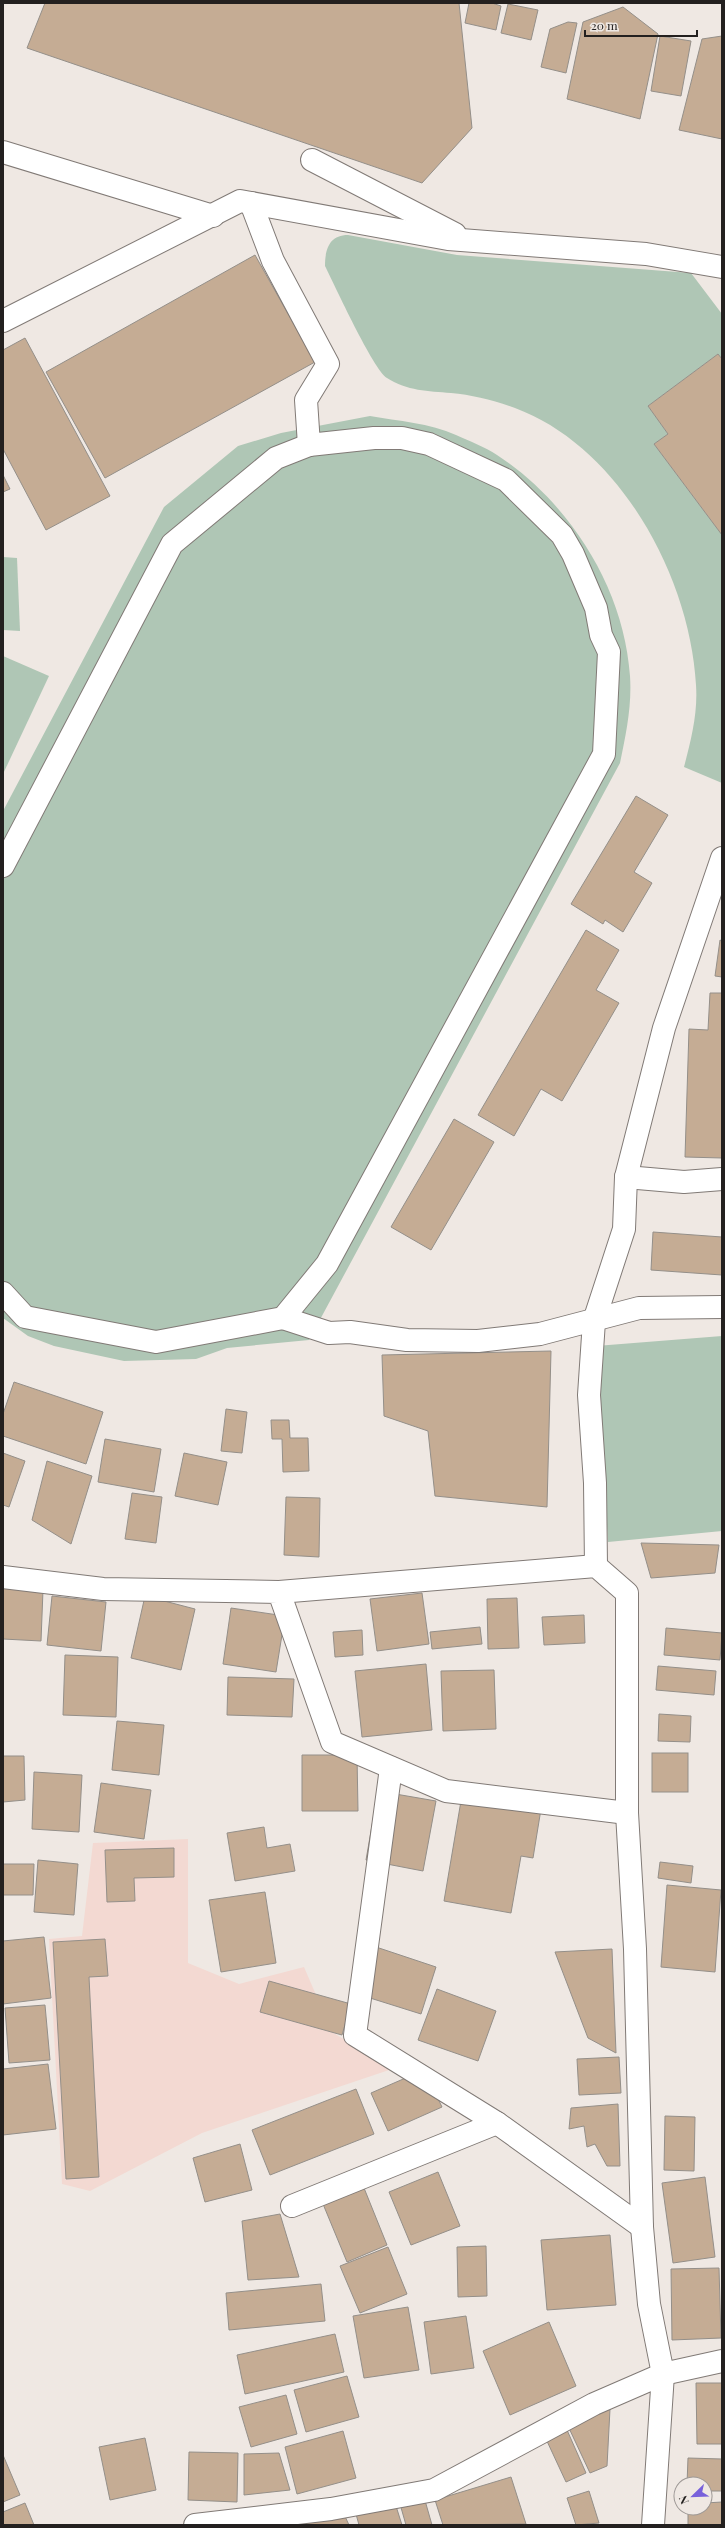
<svg xmlns="http://www.w3.org/2000/svg" width="725" height="2528" font-family="'Playfair Display',serif">
	<style>
		.education { fill: #f3d9d2 }
		.green { fill: #afc6b5 }
		.building { fill: #c5ac94; stroke: #948f89 }
		.lines { fill: none; stroke-linecap: round; stroke-linejoin: round }
		.minor-casing { stroke: #817a76; stroke-width: 24 }
		.minor { stroke: #fff; stroke-width: 22 }
	</style>
	<rect width="100%" height="100%" fill="#efe8e3"/>
	<!-- education -->
	<path class="education" d="M188 1839V1963L239 1984 304 1967 332 2032 392 2069 202 2133 90 2191 62 2184 49 1939 82 1936 93 1843Z"/>
	<!-- green -->
	<g class="green">
		<path d="M348 235 457 255 691 273 722 314V359L718 354 648 406 668 434 654 444 722 535V783L684 767C691 740 698 713 696 685 690 577 620 447 515 408 494 400 472 395 451 393 428 391 407 391 387 378 373 369 335 286 325 266 325 250 329 235 348 235Z"/>
		<path d="M370 416C398 421 430 423 456 435 469 441 485 447 497 455 570 503 624 588 630 676 632 706 626 734 620 763L309 1340 227 1348 196 1359 124 1361 54 1346 28 1336 3 1318V811L164 507 238 446 281 433Z"/>
		<path d="M3 557 17 558 20 631 3 630Z"/>
		<path d="M3 656 49 676 3 774Z"/>
		<path d="M722 1336V1531L608 1542 596 1346Z"/>
	</g>
	<!-- building -->
	<g class="building">
		<path d="M45 3H459L472 128 422 183 27 48Z"/>
		<path d="M469 3H492L501 6 496 30 465 23Z"/>
		<path d="M508 4 538 10 531 40 501 33Z"/>
		<path d="M623 7 658 34 640 119 567 99 583 22Z"/>
		<path d="M568 22 577 23 566 73 541 67 550 29Z"/>
		<path d="M660 36 691 41 681 96 651 91Z"/>
		<path d="M722 36V139L679 130 702 39Z"/>
		<path d="M255 255 315 362 105 478 46 372Z"/>
		<path d="M25 338 110 496 46 530 3 449V350Z"/>
		<path d="M718 354 722 359V535L654 444 668 434 648 406Z"/>
		<path d="M3 475 10 489 3 492Z"/>
		<path d="M636 796 668 815 634 872 652 883 623 932 605 920 603 924 571 904Z"/>
		<path d="M586 930 619 950 596 990 619 1003 562 1101 541 1089 514 1136 478 1115Z"/>
		<path d="M720 940 722 941V977L715 976Z"/>
		<path d="M710 993H722V1158L685 1157 689 1029 708 1030Z"/>
		<path d="M454 1119 494 1142 431 1250 391 1227Z"/>
		<path d="M653 1232 722 1237V1275L651 1270Z"/>
		<path d="M551 1351 547 1507 435 1496 428 1431 384 1416 382 1355Z"/>
		<path d="M14 1382 103 1412 86 1464 3 1436V1414Z"/>
		<path d="M226 1409 247 1412 242 1453 221 1451Z"/>
		<path d="M271 1420H289L290 1438H308L309 1471 283 1472 282 1439H272Z"/>
		<path d="M105 1439 161 1449 154 1492 98 1482Z"/>
		<path d="M3 1453 25 1461 9 1507 3 1505Z"/>
		<path d="M184 1453 227 1462 218 1505 175 1496Z"/>
		<path d="M47 1461 92 1476 71 1544 32 1520Z"/>
		<path d="M132 1493 162 1497 156 1543 125 1539Z"/>
		<path d="M286 1497 320 1498 319 1557 284 1555Z"/>
		<path d="M641 1543 719 1545 715 1573 651 1578Z"/>
		<path d="M3 1588 43 1590 41 1641 3 1639Z"/>
		<path d="M422 1593 429 1644 377 1651 370 1599Z"/>
		<path d="M52 1596 106 1602 101 1651 47 1645Z"/>
		<path d="M145 1596 195 1609 181 1670 131 1658Z"/>
		<path d="M517 1598 519 1648 488 1649 487 1599Z"/>
		<path d="M231 1608 285 1616 276 1672 223 1664Z"/>
		<path d="M584 1615 585 1643 544 1645 542 1617Z"/>
		<path d="M480 1627 482 1644 432 1649 430 1632Z"/>
		<path d="M666 1628 722 1633 720 1660 664 1655Z"/>
		<path d="M362 1630 363 1655 335 1657 333 1632Z"/>
		<path d="M65 1655 118 1657 116 1717 63 1715Z"/>
		<path d="M426 1664 432 1730 362 1737 355 1671Z"/>
		<path d="M658 1666 716 1671 714 1695 656 1690Z"/>
		<path d="M494 1670 496 1729 443 1731 441 1671Z"/>
		<path d="M228 1677 294 1679 292 1717 227 1715Z"/>
		<path d="M659 1714 691 1716 690 1742 658 1741Z"/>
		<path d="M117 1721 164 1725 159 1775 112 1770Z"/>
		<rect x="652" y="1753" width="36" height="39"/>
		<path d="M302 1755H357L358 1811H302Z"/>
		<path d="M3 1756H24L25 1800 3 1802Z"/>
		<path d="M34 1772 82 1775 79 1832 32 1829Z"/>
		<path d="M101 1783 151 1790 144 1839 94 1832Z"/>
		<path d="M378 1791 436 1801 423 1871 366 1860Z"/>
		<path d="M462 1795 541 1809 533 1858 521 1856 511 1913 444 1901Z"/>
		<path d="M264 1827 267 1848 290 1844 295 1871 235 1881 227 1833Z"/>
		<path d="M174 1848V1877L134 1878 135 1901 107 1902 105 1850Z"/>
		<path d="M38 1860 78 1864 74 1915 34 1912Z"/>
		<path d="M660 1862 693 1866 691 1883 658 1878Z"/>
		<path d="M3 1864H34L33 1895H3Z"/>
		<path d="M667 1885 721 1890 715 1972 661 1967Z"/>
		<path d="M265 1892 276 1963 221 1972 209 1900Z"/>
		<path d="M44 1937 51 1998 3 2004V1941Z"/>
		<path d="M105 1939 108 1976 89 1977 99 2177 66 2179 53 1942Z"/>
		<path d="M367 1944 436 1967 421 2014 351 1992Z"/>
		<path d="M612 1949 616 2053 588 2038 555 1952Z"/>
		<path d="M269 1981 351 2004 342 2035 260 2012Z"/>
		<path d="M437 1989 496 2011 478 2061 418 2040Z"/>
		<path d="M45 2005 50 2060 9 2063 5 2008Z"/>
		<path d="M619 2057 621 2093 579 2095 577 2059Z"/>
		<path d="M48 2064 56 2129 3 2135V2069Z"/>
		<path d="M424 2070 442 2107 388 2131 371 2093Z"/>
		<path d="M356 2089 374 2134 270 2175 252 2130Z"/>
		<path d="M618 2104 620 2166H607L595 2144 587 2147 584 2126 569 2129 571 2108Z"/>
		<path d="M665 2116 695 2117 694 2171 664 2170Z"/>
		<path d="M240 2144 252 2190 205 2202 193 2158Z"/>
		<path d="M438 2172 460 2226 411 2245 389 2192Z"/>
		<path d="M705 2177 715 2257 673 2263 662 2183Z"/>
		<path d="M364 2188 387 2245 347 2262 323 2204Z"/>
		<path d="M280 2214 299 2277 248 2280 242 2221Z"/>
		<path d="M610 2235 616 2305 547 2310 541 2240Z"/>
		<path d="M486 2246 487 2296 458 2297 457 2247Z"/>
		<path d="M388 2247 407 2294 360 2313 340 2266Z"/>
		<path d="M719 2268 721 2338 672 2340 671 2269Z"/>
		<path d="M321 2284 325 2321 229 2330 226 2293Z"/>
		<path d="M408 2307 419 2370 364 2378 353 2316Z"/>
		<path d="M466 2316 474 2368 431 2374 424 2322Z"/>
		<path d="M549 2322 576 2386 510 2415 483 2351Z"/>
		<path d="M335 2334 344 2372 245 2394 237 2355Z"/>
		<path d="M347 2376 359 2417 306 2432 294 2390Z"/>
		<path d="M696 2383H722V2444H697Z"/>
		<path d="M286 2395 297 2434 251 2447 239 2407Z"/>
		<path d="M610 2409 607 2466 590 2473 568 2426Z"/>
		<path d="M567 2430 586 2473 566 2482 546 2439Z"/>
		<path d="M343 2431 356 2478 297 2494 285 2447Z"/>
		<path d="M145 2438 156 2490 110 2500 99 2447Z"/>
		<path d="M189 2452 238 2453 237 2502 188 2500Z"/>
		<path d="M279 2453 290 2490 244 2495V2454Z"/>
		<path d="M3 2455 20 2495 3 2502Z"/>
		<path d="M688 2458 722 2459V2491H705V2484H687Z"/>
		<path d="M511 2477 526 2524 443 2525 435 2500Z"/>
		<path d="M589 2491 599 2523 576 2525 567 2498Z"/>
		<path d="M424 2497 432 2525H406L400 2504Z"/>
		<path d="M722 2502V2525H688V2508H705V2503Z"/>
		<path d="M25 2503 34 2525H3V2512Z"/>
		<path d="M395 2503 402 2525H359L356 2514Z"/>
		<path d="M343 2512 349 2525H304L303 2521Z"/>
	</g>
	<g class="lines">
		<defs>
			<g id="minor">
				<path d="M3 152 213 216"/>
				<path d="M312 160 455 234"/>
				<path d="M3 321 240 201 448 239 646 254 722 267"/>
				<path d="M3 866 172 544 276 458 309 445"/>
				<path d="M626 1177 684 1182 722 1179"/>
				<path d="M3 1293 25 1317 156 1342 283 1318 327 1264 604 754 609 652 601 635 596 608 573 554 562 535 506 480 429 444 402 438H374L309 445 306 400 328 364 273 261 251 203"/>
				<path d="M283 1318 329 1333 350 1332 407 1340 478 1341 540 1334 639 1308 722 1307"/>
				<path d="M596 1566 595 1483 589 1395 594 1321 624 1229 626 1177 664 1028 722 858"/>
				<path d="M3 1577 103 1589 279 1592 332 1742 446 1791 627 1813"/>
				<path d="M279 1592 596 1566 627 1593V1813L635 1949 642 2227 649 2304 663 2374 722 2361"/>
				<path d="M391 1768 355 2035 497 2123"/>
				<path d="M292 2206 497 2123 642 2227"/>
				<path d="M195 2525 331 2509 434 2490 594 2404 663 2374 653 2525"/>
			</g>
		</defs>
		<!-- minor casing -->
		<use href="#minor" class="minor-casing"/>
		<!-- minor -->
		<use href="#minor" class="minor"/>
	</g>
	<!-- border -->
	<rect width="725" height="2528" fill="none" stroke="#23201f" stroke-width="8"/>
	<!-- north arrow -->
	<g transform="translate(693 2496) rotate(247)"><circle r="19" fill="#efe8e3" stroke="#9d9895"/>
	<path d="M0-3L7 15L0 10L-7 15Z" fill="#7860db"/>
	<text y="-6" font-size="11" font-weight="bold" text-anchor="middle" fill="#23201f">N</text>
	</g>
	<!-- scale -->
	<path d="M585 30v6h112v-6" fill="none" stroke="#23201f" stroke-width="2"/>
	<text x="591" y="30" font-size="12" fill="#23201f" stroke="#efe8e3" stroke-width="3" paint-order="stroke">20 m</text>
</svg>
